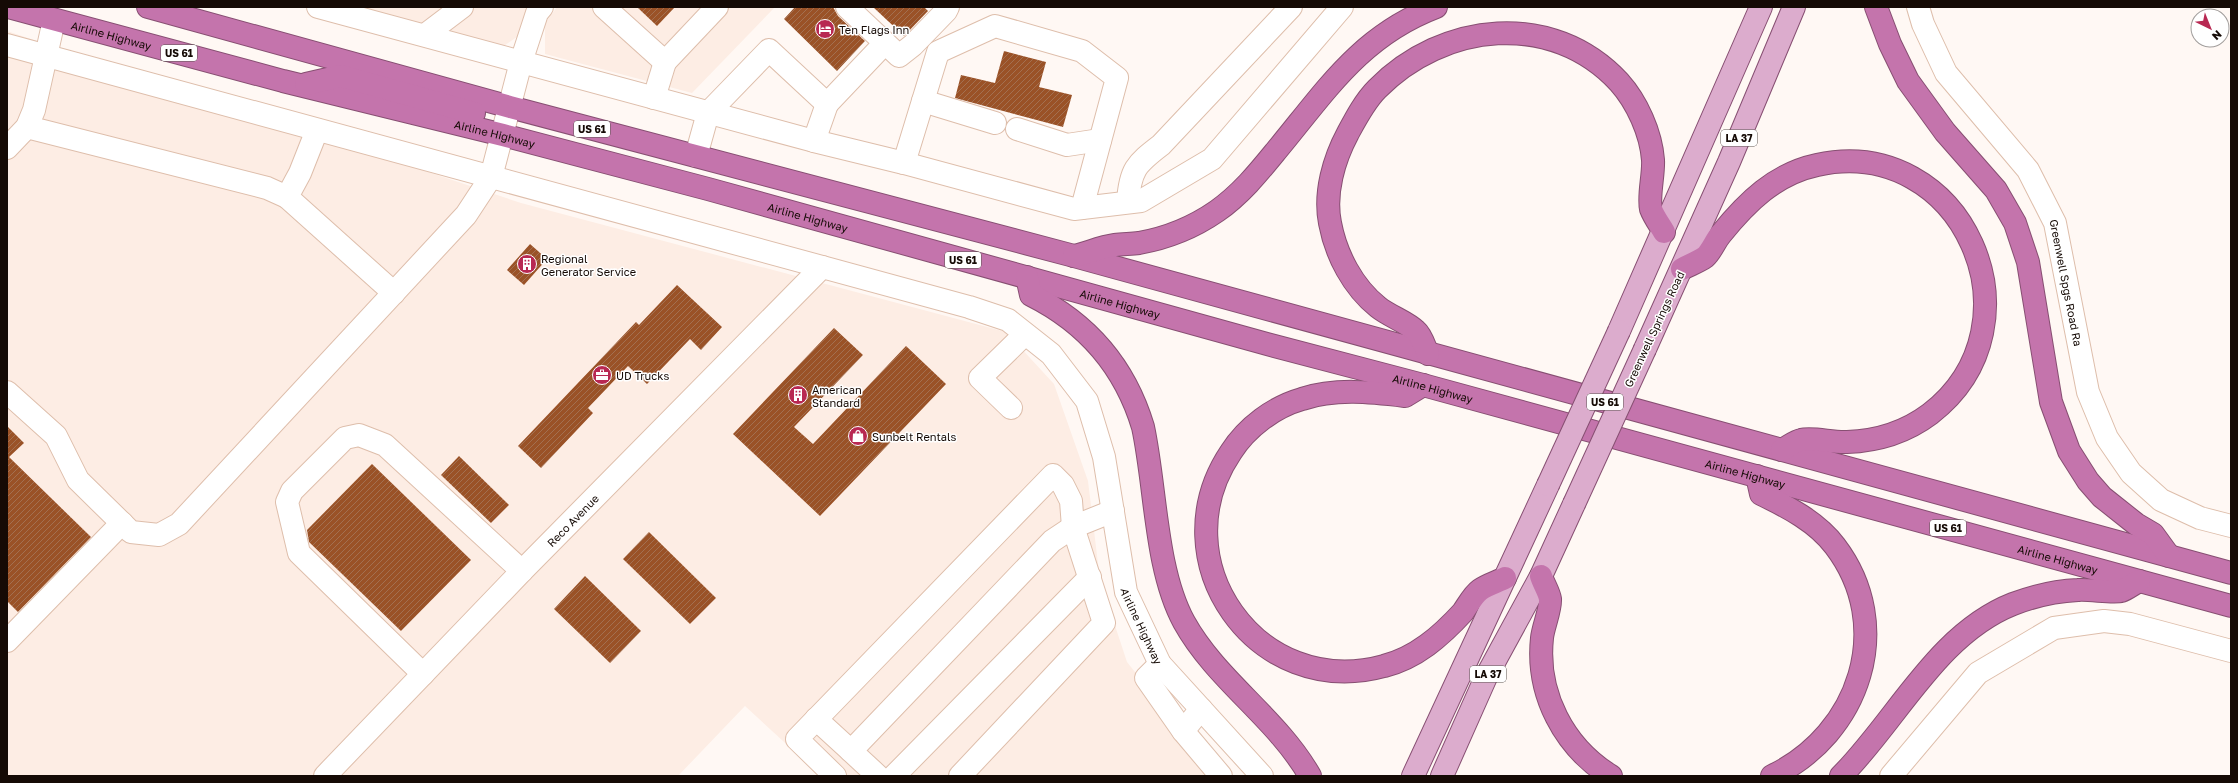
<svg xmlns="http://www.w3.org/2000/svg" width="2238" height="783" font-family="'Golos Text',sans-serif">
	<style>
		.built { fill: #fdede4 }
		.building { fill: url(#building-hatch) }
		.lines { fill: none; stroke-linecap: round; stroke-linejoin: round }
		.minor-casing { stroke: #debeab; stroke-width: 24 }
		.major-casing { stroke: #874f72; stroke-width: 24 }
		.highway-casing { stroke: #874f72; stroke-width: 24 }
		.minor { stroke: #fff; stroke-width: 22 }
		.major { stroke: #dcaccd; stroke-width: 22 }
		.highway { stroke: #c474ac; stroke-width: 22 }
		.major-bridge-casing { stroke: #874f72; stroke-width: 24; stroke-linecap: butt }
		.major-bridge { stroke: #dcaccd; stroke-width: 22 }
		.labels { text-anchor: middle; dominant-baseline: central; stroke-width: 3; stroke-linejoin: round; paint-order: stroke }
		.shield { fill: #fff; stroke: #5b5450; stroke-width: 1 }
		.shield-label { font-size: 10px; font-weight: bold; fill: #150a05 }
		.poi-label { font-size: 11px; fill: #150a05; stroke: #fff; text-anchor: start }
		.street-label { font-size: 11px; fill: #150a05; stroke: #fff }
	</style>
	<defs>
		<pattern id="building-hatch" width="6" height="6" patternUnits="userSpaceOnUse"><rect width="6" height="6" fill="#9a5227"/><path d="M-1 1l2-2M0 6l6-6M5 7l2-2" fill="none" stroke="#a37051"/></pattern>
	</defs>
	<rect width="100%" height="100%" fill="#fff8f4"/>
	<!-- built -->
	<g class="built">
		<path d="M354 7H530L517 37 505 45H498Z"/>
		<path d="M557 7H775L692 93 545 54V23Z"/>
		<path d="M7 31 521 203 1006 332 1054 384 1088 481 1100 580 1127 662 1218 776H821L745 706 678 776H7Z"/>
	</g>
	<!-- building -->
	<g class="building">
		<path d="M637 7H675L657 26Z"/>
		<path d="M795 7H833L838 16 865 41 837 71 784 19Z"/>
		<path d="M873 7H924L928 11 904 36Z"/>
		<path d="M1004 51 1046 62 1039 87 1072 95 1063 127 955 98 961 75 995 83Z"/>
		<path d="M530 244 547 259 524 285 507 270Z"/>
		<path d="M677 285 722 327 701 350 690 339 647 384 628 366 588 408 593 413 541 468 518 446 636 322 639 325Z"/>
		<path d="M834 328 863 355 794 427 813 444 906 346 946 384 820 516 733 434Z"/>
		<path d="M7 426 24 443 9 457 91 537 18 612 7 601Z"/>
		<path d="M459 456 509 505 491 523 441 475Z"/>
		<path d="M372 464 471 560 401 631 309 542 307 530Z"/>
		<path d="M649 532 716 598 690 624 623 559Z"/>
		<path d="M585 576 641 631 610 663 554 609Z"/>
	</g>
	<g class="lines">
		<defs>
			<g id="minor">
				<path d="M318 7 814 141 904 163 1074 209 1141 201 1212 159 1342 7"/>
				<path d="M604 7 665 62 717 7"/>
				<path d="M847 7 899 56 913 45 946 11 948 7"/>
				<path id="s1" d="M1918 7 1923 24 1946 73 2028 170 2055 223 2088 392 2107 438 2131 473 2161 500 2200 518 2231 526"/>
				<path d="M425 35 462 7"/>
				<path id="s2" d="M7 45 969 307 1008 320 1051 354 1087 401 1104 457 1126 592 1160 664 1262 776"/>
				<path d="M654 98 665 62"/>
				<path d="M923 101 995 123"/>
				<path d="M27 127 267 188 287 197"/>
				<path d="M1017 129 1067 145 1100 140"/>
				<path d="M317 130 300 173 287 197 394 293"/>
				<path d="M814 141 827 104"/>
				<path d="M7 148 27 127 34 110 54 20"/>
				<path d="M696 156 708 113 769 50 827 104 885 43"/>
				<path d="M904 163 938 52 995 26 1082 51 1117 78 1082 208"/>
				<path d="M1128 202C1130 170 1136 164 1161 145L1291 7"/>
				<path d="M7 392 56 436 78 480 131 532 159 535 179 524 466 215 491 177 521 62 537 13 542 7"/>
				<path d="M1011 408 980 378 1025 334"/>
				<path d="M7 641 122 523"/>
				<path d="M1160 664 1146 678 1183 731"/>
				<path d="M423 674 299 553 287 502 292 491 345 438 359 435 385 445 522 571"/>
				<path d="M1201 709 1183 731 1221 776"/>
				<path d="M816 719 851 751 1052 541 1073 527 1113 511"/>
				<path d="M851 751 878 776"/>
				<path id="s3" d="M325 776 522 571 822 267"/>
				<path d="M835 776 797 739 1053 475 1063 485 1071 501 1073 527 1104 623 960 776"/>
				<path d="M894 776 1090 577"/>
				<path d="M1891 776 1978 673 2054 628 2104 621 2130 624 2231 651"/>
			</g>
			<g id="major">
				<path d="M1619 331 1761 7"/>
				<path d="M1645 349 1729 162 1794 7"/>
				<path d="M1413 776 1548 485"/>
				<path d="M1442 776 1486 677 1541 576 1574 504"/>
			</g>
			<g id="highway">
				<path id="s4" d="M8 7 283 81 503 135 708 189 1267 344 1423 385 2231 606"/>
				<path d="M148 7 510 107 1074 256 2231 573"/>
				<path d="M1876 7 1890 44 1908 81 1945 132 1996 190 2015 223 2028 262 2051 402 2069 451 2088 481 2102 497 2136 524 2153 534 2169 556"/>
				<path d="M306 84 341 76 474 113"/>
				<path d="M1074 256C1087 253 1101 247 1115 245 1123 244 1131 244 1139 243 1167 238 1194 227 1217 211 1241 194 1258 173 1276 151 1326 91 1360 36 1436 7"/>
				<path d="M1682 269C1689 265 1698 262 1705 257 1711 252 1715 241 1721 234 1747 202 1775 174 1817 165 1962 133 2047 324 1930 414 1906 432 1877 441 1847 442 1833 443 1813 437 1801 440 1795 441 1788 447 1782 450"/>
				<path d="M1027 277 1031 295C1087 323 1125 367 1143 427 1156 487 1155 569 1184 622 1216 680 1277 718 1310 776"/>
				<path d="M1428 354C1425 348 1422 336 1416 331 1407 322 1389 316 1378 307 1353 287 1336 255 1330 223 1324 193 1334 159 1348 133 1356 118 1365 101 1377 89 1443 22 1552 10 1619 82 1637 102 1651 133 1653 160 1654 174 1648 196 1651 209 1654 217 1660 225 1664 232"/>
				<path d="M1423 385 1405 396C1371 392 1335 388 1302 399 1274 407 1247 427 1231 452 1158 560 1257 701 1384 666 1416 658 1441 636 1463 612 1468 605 1473 595 1480 590 1487 585 1497 582 1505 578"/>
				<path d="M1757 476 1761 494C1788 507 1817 522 1835 546 1896 626 1860 734 1772 776"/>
				<path d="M1541 576C1543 583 1549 592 1550 599 1551 609 1543 627 1542 638 1536 694 1564 747 1611 776"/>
				<path d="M1841 776C1897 720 1937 634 2013 604 2034 596 2056 591 2078 590 2088 589 2114 593 2121 591 2127 589 2133 584 2139 581"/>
			</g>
		</defs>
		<!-- minor casing -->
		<use href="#minor" class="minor-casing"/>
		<!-- major casing -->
		<use href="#major" class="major-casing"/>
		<!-- highway casing -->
		<use href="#highway" class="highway-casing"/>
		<!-- minor -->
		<use href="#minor" class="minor"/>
		<!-- major -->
		<use href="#major" class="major"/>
		<!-- highway -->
		<use href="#highway" class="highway"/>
		<defs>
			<g id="major-bridge">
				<path d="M1548 485 1619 331"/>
				<path d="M1574 504 1645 349"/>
			</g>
		</defs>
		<!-- major-bridge casing -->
		<use href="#major-bridge" class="major-bridge-casing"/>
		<!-- major-bridge -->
		<use href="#major-bridge" class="major-bridge"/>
	</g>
	<!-- icons -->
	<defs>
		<symbol id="hotel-disc" viewBox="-11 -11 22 22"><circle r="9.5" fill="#b82852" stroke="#fff"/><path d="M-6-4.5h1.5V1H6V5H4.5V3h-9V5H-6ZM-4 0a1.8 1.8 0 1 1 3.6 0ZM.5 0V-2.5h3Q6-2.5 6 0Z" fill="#fff"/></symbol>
		<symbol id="building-disc" viewBox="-11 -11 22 22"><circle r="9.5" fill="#b82852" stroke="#fff"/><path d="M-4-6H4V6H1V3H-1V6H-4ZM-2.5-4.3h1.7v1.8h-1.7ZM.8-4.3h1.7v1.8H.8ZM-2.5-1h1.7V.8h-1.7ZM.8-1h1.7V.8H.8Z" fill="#fff"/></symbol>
		<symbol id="office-disc" viewBox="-11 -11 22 22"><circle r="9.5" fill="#b82852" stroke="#fff"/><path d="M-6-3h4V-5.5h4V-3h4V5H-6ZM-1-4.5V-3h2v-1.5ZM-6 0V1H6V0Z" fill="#fff"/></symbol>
		<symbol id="shop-disc" viewBox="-11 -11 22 22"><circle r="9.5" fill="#b82852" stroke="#fff"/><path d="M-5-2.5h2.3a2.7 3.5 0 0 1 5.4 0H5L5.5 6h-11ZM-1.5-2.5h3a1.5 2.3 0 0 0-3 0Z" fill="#fff"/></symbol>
	</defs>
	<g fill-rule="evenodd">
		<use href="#hotel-disc" x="814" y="18" width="22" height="22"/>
		<use href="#building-disc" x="516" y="253" width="22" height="22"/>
		<use href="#office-disc" x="591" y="364" width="22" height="22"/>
		<use href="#building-disc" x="787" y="384" width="22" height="22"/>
		<use href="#shop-disc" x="847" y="425" width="22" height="22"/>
	</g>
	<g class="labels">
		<!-- shield labels -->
		<g class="shield">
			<rect x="161" y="45" width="36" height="16" rx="3"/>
			<rect x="574" y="121" width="36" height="16" rx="3"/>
			<rect x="1721" y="130" width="36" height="16" rx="3"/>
			<rect x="945" y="252" width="36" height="16" rx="3"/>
			<rect x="1587" y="394" width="36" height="16" rx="3"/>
			<rect x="1930" y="520" width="36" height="16" rx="3"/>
			<rect x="1470" y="666" width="36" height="16" rx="3"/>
		</g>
		<g class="shield-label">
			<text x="179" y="53">US 61</text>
			<text x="592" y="129">US 61</text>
			<text x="1739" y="138">LA 37</text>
			<text x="963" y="260">US 61</text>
			<text x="1605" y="402">US 61</text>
			<text x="1948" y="528">US 61</text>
			<text x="1488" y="674">LA 37</text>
		</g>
		<!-- poi labels -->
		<g class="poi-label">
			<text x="839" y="29">Ten Flags Inn</text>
			<text x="541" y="258">Regional<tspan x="541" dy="13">Generator Service</tspan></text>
			<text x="616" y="375">UD Trucks</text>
			<text x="812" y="389">American<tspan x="812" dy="13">Standard</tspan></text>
			<text x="872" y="436">Sunbelt Rentals</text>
		</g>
		<!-- street labels -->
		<g class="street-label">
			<text stroke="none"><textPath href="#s4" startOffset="107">Airline Highway</textPath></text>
			<text stroke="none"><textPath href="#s4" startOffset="503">Airline Highway</textPath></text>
			<text stroke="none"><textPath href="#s4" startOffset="827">Airline Highway</textPath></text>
			<text stroke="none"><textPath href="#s1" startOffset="319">Greenwell Spgs Road Ra</textPath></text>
			<text stroke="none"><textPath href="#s4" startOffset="1151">Airline Highway</textPath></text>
			<text transform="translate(1654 329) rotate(-65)">Greenwell Springs Road</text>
			<text stroke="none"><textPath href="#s4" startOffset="1475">Airline Highway</textPath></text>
			<text stroke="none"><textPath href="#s4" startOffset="1799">Airline Highway</textPath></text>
			<text stroke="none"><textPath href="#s3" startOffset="356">Reco Avenue</textPath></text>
			<text stroke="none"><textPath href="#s4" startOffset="2123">Airline Highway</textPath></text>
			<text stroke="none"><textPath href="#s2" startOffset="1385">Airline Highway</textPath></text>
		</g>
	</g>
	<!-- border -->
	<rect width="2238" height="783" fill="none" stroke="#150a05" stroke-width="16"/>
	<!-- north arrow -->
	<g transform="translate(2210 28) rotate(137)"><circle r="19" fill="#ffffff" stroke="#a19d9b"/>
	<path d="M0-3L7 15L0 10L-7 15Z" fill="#b82852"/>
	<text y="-6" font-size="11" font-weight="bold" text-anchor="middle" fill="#150a05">N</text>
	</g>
</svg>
